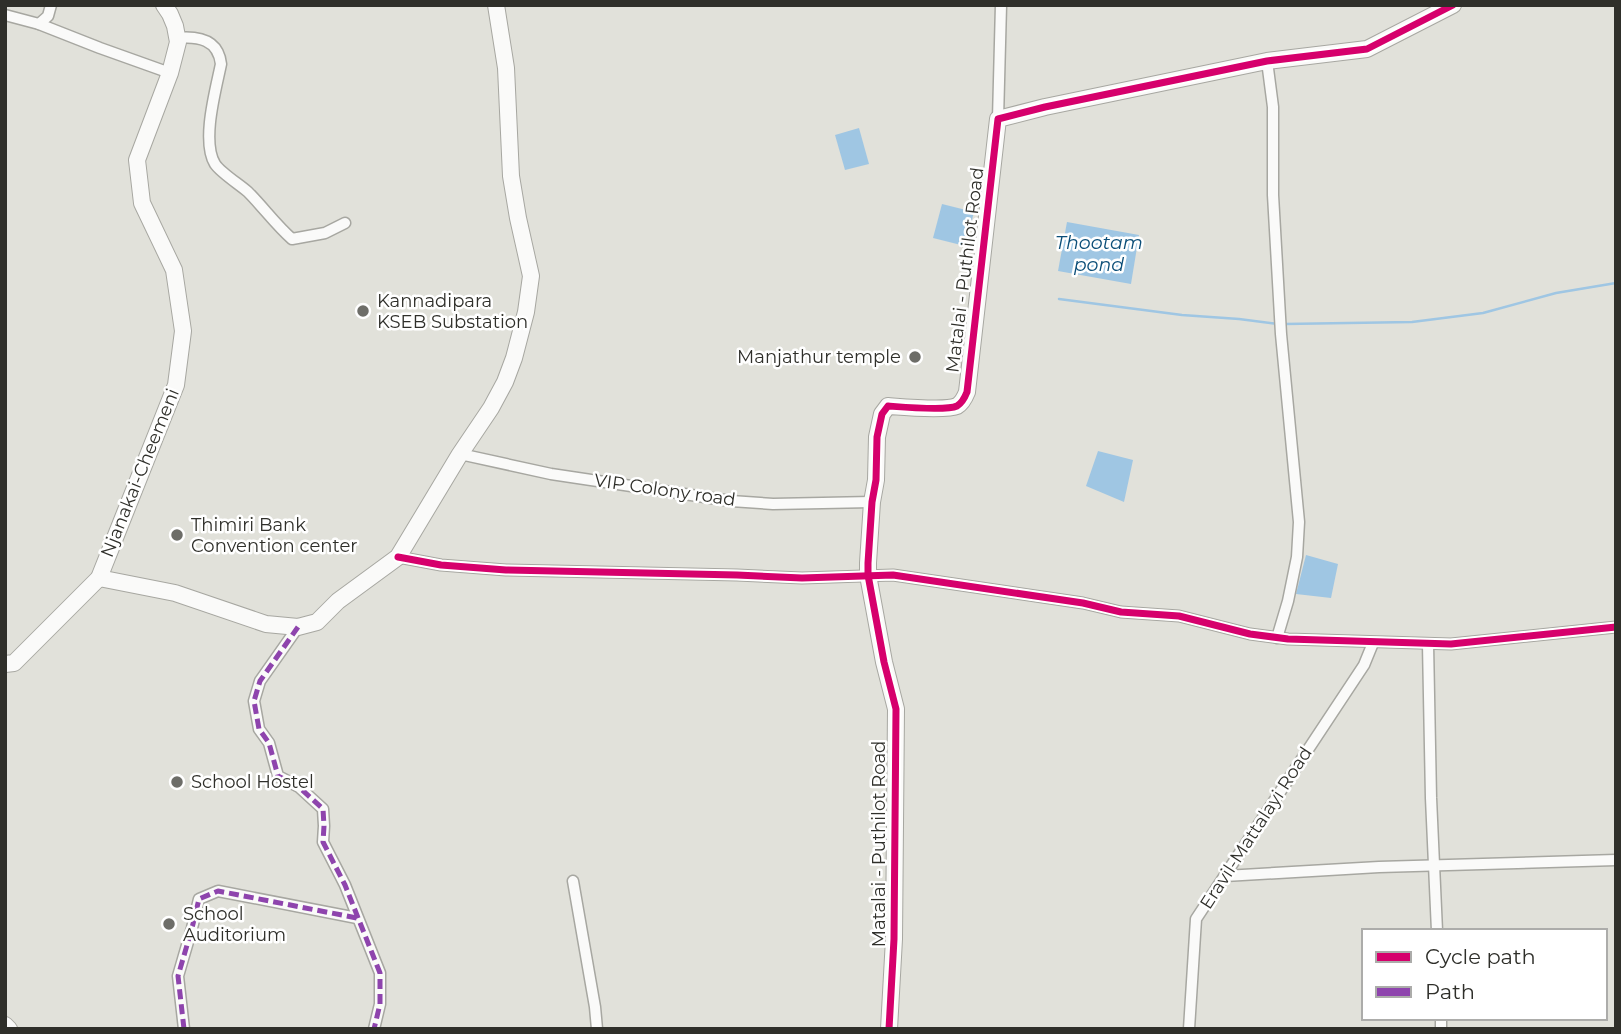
<svg xmlns="http://www.w3.org/2000/svg" width="1621" height="1034" font-family="Montserrat,sans-serif">
	<style>
		.water { fill: #9fc6e3 }
		.lines { fill: none; stroke-linecap: round; stroke-linejoin: round }
		.stream { stroke: #9fc6e3; stroke-width: 2.5 }
		.street-casing { stroke: #a7a7a1; stroke-width: 13 }
		.secondary-casing { stroke: #a7a7a1; stroke-width: 18 }
		.street { stroke: #fafaf9; stroke-width: 10 }
		.secondary { stroke: #fafaf9; stroke-width: 16 }
		.quiet { stroke: #8e44ad; stroke-width: 5; stroke-dasharray: 10 5; stroke-linecap: butt }
		.cycleway-casing { stroke: #fff; stroke-width: 11 }
		.cycleway { stroke: #d6006c; stroke-width: 7 }
		.poi-dot { fill: #6d6d68; stroke: #fff; stroke-width: 2.5 }
		.labels { text-anchor: middle; dominant-baseline: central; stroke-width: 5; stroke-linejoin: round; paint-order: stroke }
		.street-label { font-size: 18px; fill: #2f2f2a; stroke: #fff }
		.poi-label { font-size: 18px; fill: #2f2f2a; stroke: #fff; text-anchor: start }
		.water-label { font-size: 19px; font-style: italic; fill: #0b4e78; stroke: #fff }
	</style>
	<rect width="100%" height="100%" fill="#e1e1da"/>
	<!-- water -->
	<g class="water">
		<path d="M859 128 869 164 845 170 835 135Z"/>
		<path d="M942 204 974 212 965 246 933 238Z"/>
		<path d="M1067 222 1139 235 1131 284 1058 271Z"/>
		<path d="M1098 451 1133 460 1124 502 1086 486Z"/>
		<path d="M1306 555 1338 564 1331 598 1296 594Z"/>
	</g>
	<g class="lines">
		<!-- stream -->
		<g class="stream">
			<path d="M1059 299 1182 315 1239 319 1278 324"/>
			<path d="M1285 324 1412 322 1483 313 1556 293 1616 283"/>
		</g>
		<defs>
			<g id="street">
				<path d="M5 15 39 24 48 16 51 5"/>
				<path d="M39 24 100 48 170 73"/>
				<path d="M177 38C198 36 218 39 221 64 216 89 201 141 215 164 221 173 239 184 248 192 263 207 276 225 292 239L325 233 345 223"/>
				<path d="M1267 61 1273 107V195L1281 334 1299 522 1297 557 1288 601 1277 638"/>
				<path d="M998 119 1001 5"/>
				<path d="M460 454 551 474 731 501 773 504 872 502"/>
				<path d="M398 557 441 565 506 570 737 575 802 578 893 575 1083 603 1121 612 1179 616 1250 634 1288 639 1451 644 1616 627"/>
				<path d="M298 627 260 681 254 701 259 729 269 743 278 776 299 787 323 809 324 826 323 842 345 885 380 973V1004L374 1029"/>
				<path d="M1428 644 1431 798 1437 931"/>
				<path d="M1225 876 1379 867 1616 860"/>
				<path d="M573 881 595 1007 597 1029"/>
				<path d="M184 1029 178 976 192 928 199 899 218 891 357 918"/>
				<path d="M1189 1029 1196 919 1364 665 1373 643"/>
				<path d="M1441 1029V1018"/>
			</g>
			<g id="secondary">
				<path d="M99 578 175 593 266 624 298 627 317 622 338 601 398 557 460 454 491 408 505 382 514 358 526 312 531 276 518 218 511 176 506 68 496 5"/>
				<path d="M5 664 14 663 99 578 176 385 183 331 174 270 142 203 137 160 170 73 178 42 175 26 170 14 164 5"/>
				<path d="M5 1025 9 1029"/>
				<path d="M889 1029 894 939 896 709 884 662 868 575V563L872 502 876 480 877 437 882 414 888 406C902 407 946 411 957 406 962 403 965 397 967 392L998 119 1045 107 1267 61 1367 49 1453 5"/>
			</g>
		</defs>
		<!-- street casing -->
		<use href="#street" class="street-casing"/>
		<!-- secondary casing -->
		<use href="#secondary" class="secondary-casing"/>
		<!-- street -->
		<use href="#street" class="street"/>
		<!-- secondary -->
		<use href="#secondary" class="secondary"/>
		<!-- quiet -->
		<g class="quiet">
			<path d="M298 627 260 681 254 701 259 729 269 743 278 776 299 787 323 809 324 826 323 842 345 885 380 973V1004L374 1029"/>
			<path d="M184 1029 178 976 192 928 199 899 218 891 357 918"/>
		</g>
		<defs>
			<g id="cycleway">
				<path d="M398 557 441 565 506 570 737 575 802 578 893 575 1083 603 1121 612 1179 616 1250 634 1288 639 1451 644 1616 627"/>
				<path d="M889 1029 894 939 896 709 884 662 868 575V563L872 502 876 480 877 437 882 414 888 406C902 407 946 411 957 406 962 403 965 397 967 392L998 119 1045 107 1267 61 1367 49 1453 5"/>
			</g>
		</defs>
		<!-- cycleway casing -->
		<use href="#cycleway" class="cycleway-casing"/>
		<!-- cycleway -->
		<use href="#cycleway" class="cycleway"/>
	</g>
	<!-- markers -->
	<g class="poi-dot">
		<circle cx="363" cy="311" r="7"/>
		<circle cx="915" cy="357" r="7"/>
		<circle cx="177" cy="535" r="7"/>
		<circle cx="177" cy="782" r="7"/>
		<circle cx="169" cy="924" r="7"/>
	</g>
	<g class="labels">
		<!-- street labels -->
		<g class="street-label">
			<text transform="translate(965 270) rotate(-83)">Matalai - Puthilot Road</text>
			<text transform="translate(140 473) rotate(-68)">Njanakai-Cheemeni</text>
			<text transform="translate(665 490) rotate(8)">VIP Colony road</text>
			<text transform="translate(1256 828) rotate(-57)">Eravil-Mattalayi Road</text>
			<text transform="translate(879 844) rotate(-90)">Matalai - Puthilot Road</text>
		</g>
		<!-- poi labels -->
		<g class="poi-label">
			<text x="377" y="301">Kannadipara<tspan x="377" dy="21">KSEB Substation</tspan></text>
			<text x="901" y="357" text-anchor="end">Manjathur temple</text>
			<text x="191" y="525">Thimiri Bank<tspan x="191" dy="21">Convention center</tspan></text>
			<text x="191" y="782">School Hostel</text>
			<text x="183" y="914">School<tspan x="183" dy="21">Auditorium</tspan></text>
		</g>
		<!-- water labels -->
		<g class="water-label">
			<text x="1099" y="242">Thootam<tspan x="1099" dy="22">pond</tspan></text>
		</g>
	</g>
	<!-- border -->
	<rect width="1621" height="1034" fill="none" stroke="#2f2f2a" stroke-width="14"/>
	<!-- legend -->
	<rect x="1362" y="929" width="245" height="91" fill="#ffffff" stroke="#acacaa" stroke-width="2"/>
	<rect x="1376" y="952" width="35" height="10" fill="#d6006c" stroke="#acacaa" stroke-width="2"/>
	<text x="1425" y="964" font-size="21" fill="#2f2f2a">Cycle path</text>
	<rect x="1376" y="987" width="35" height="10" fill="#8e44ad" stroke="#acacaa" stroke-width="2"/>
	<text x="1425" y="999" font-size="21" fill="#2f2f2a">Path</text>
</svg>
